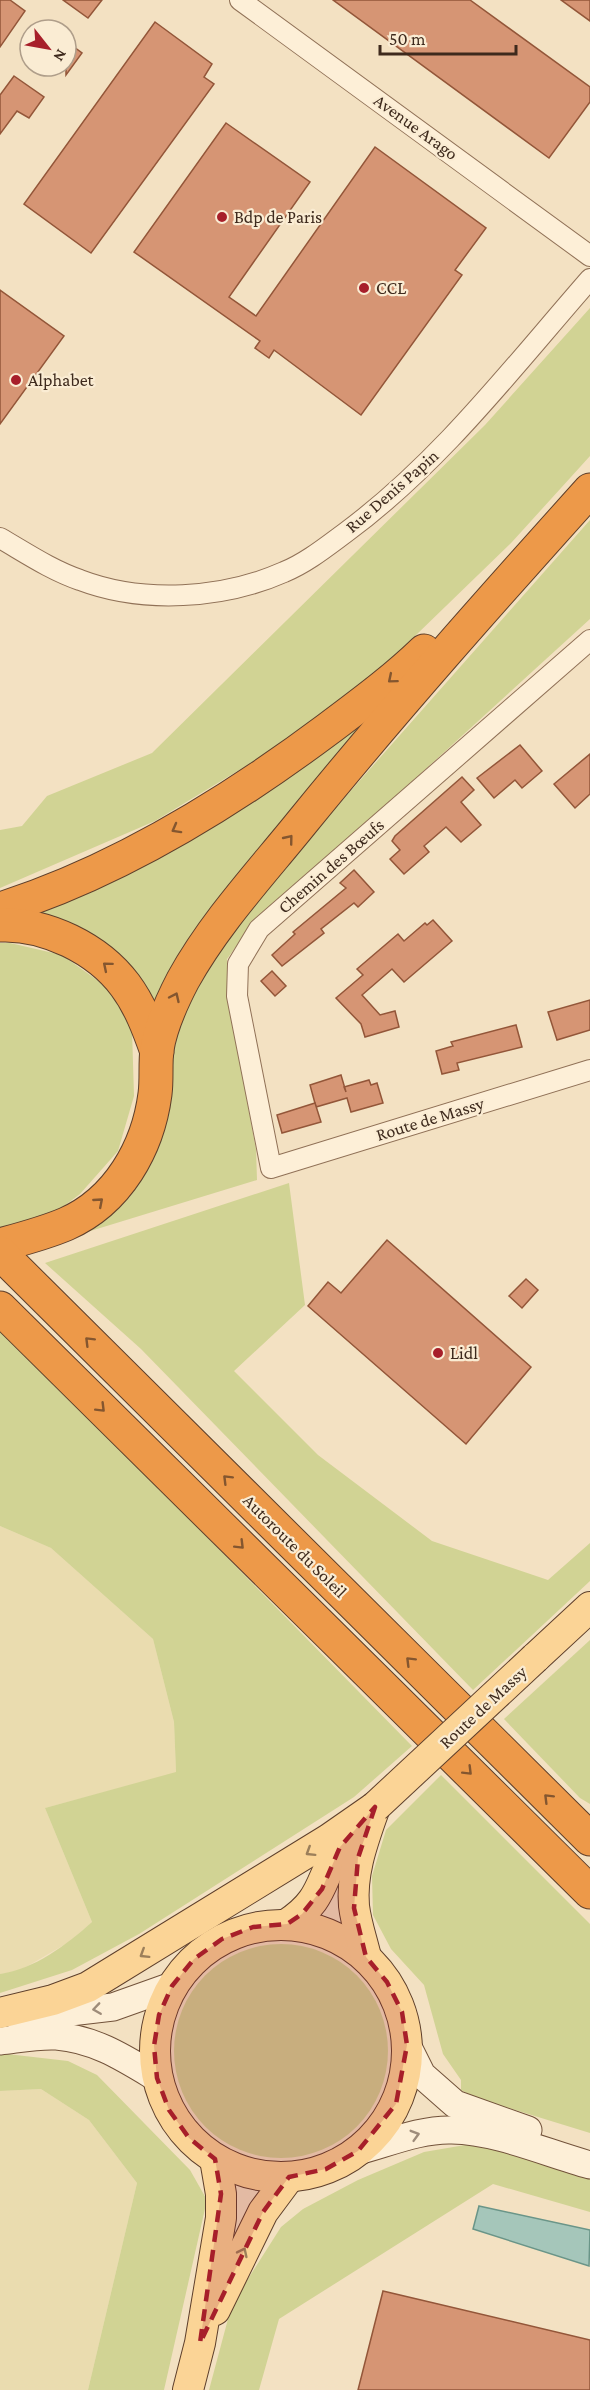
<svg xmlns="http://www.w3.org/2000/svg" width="590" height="2390" font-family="'Crimson Pro',serif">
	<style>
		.farmland { fill: #eadcaf }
		.green { fill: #d1d394 }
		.water { fill: #a5c6ba; stroke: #6a9588; stroke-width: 1.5 }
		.building { fill: #d69574; stroke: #935639; stroke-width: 1.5 }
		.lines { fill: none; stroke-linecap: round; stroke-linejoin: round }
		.minor-casing { stroke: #907157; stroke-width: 22 }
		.secondary-casing { stroke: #72523a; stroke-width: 29 }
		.primary-casing { stroke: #5e3f2b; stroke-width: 32 }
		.motorway-casing { stroke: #5e3f2b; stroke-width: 35 }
		.minor { stroke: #fdefd7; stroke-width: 20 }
		.secondary { stroke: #fdefd7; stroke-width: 27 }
		.primary { stroke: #fbd496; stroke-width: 30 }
		.motorway { stroke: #ed9949; stroke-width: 33 }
		.primary-bridge-casing { stroke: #5e3f2b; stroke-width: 32; stroke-linecap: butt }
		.primary-bridge { stroke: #fbd496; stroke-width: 30 }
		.oneway { stroke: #84562f }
		.oneway2 { stroke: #9c7f5a }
		.oneway3 { stroke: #9e8c7a }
		.marked { fill: #a71f2a; fill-opacity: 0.2; stroke: #a71f2a; stroke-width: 4.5; stroke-dasharray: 12 8; stroke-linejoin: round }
		.poi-dot { fill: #a71f2a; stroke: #faecd3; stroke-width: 2 }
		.labels { text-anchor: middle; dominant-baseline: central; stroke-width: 4.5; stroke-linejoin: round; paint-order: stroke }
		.street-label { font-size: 18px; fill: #3e2a1d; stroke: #faecd3 }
		.poi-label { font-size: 18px; fill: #3e2a1d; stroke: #faecd3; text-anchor: start }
	</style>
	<rect width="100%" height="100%" fill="#f3e1c2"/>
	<!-- farmland -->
	<g class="farmland">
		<path d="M0 1526 51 1548 153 1639 174 1722 176 1773 45 1808 92 1922 69 1942 19 1971 0 1974Z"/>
		<path d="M41 2089 89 2120 137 2183 88 2390H0V2091Z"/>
	</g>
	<!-- green -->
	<g class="green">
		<path d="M590 308V456L512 542 382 668 297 735 155 821 0 888V830L22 826 47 796 152 753 485 425Z"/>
		<path d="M590 520V619L245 934 227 959 231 1015 256 1149 257 1180 74 1236 129 1198 145 1173 165 1118 175 1040 186 1002 215 949 294 855Z"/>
		<path d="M393 696 155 1002 118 957 28 913Z"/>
		<path d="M0 943H10L62 955 111 990 132 1030 134 1096 118 1151 80 1194 48 1218 4 1231 0 1227Z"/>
		<path d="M289 1183 305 1305 234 1371 318 1455 432 1541 548 1580 590 1543V1581L473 1690 141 1349 45 1263Z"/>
		<path d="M0 1326 412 1746 354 1797 139 1934 72 1970 0 1993V1974C35 1969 66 1945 92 1922L45 1808 176 1772 174 1722 153 1639 51 1548 0 1526Z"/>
		<path d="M590 1640V1804L580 1798 504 1719Z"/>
		<path d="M441 1775 590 1924V2133L476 2098 461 2090V2080L443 2054 424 1985 391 1949 373 1915 372 1876 386 1830Z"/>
		<circle cx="281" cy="2051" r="107"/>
		<path d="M7 2054 68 2061 97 2075 190 2170 207 2200 164 2390H88L137 2183 89 2120 41 2089 0 2091V2055Z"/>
		<path d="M477 2143 590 2175V2212L493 2184 279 2319 259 2390H209L232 2304 281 2227 303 2209 358 2180 424 2152Z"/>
	</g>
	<!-- water -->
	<path class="water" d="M479 2206 590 2230 589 2266 473 2229Z"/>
	<!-- building -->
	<g class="building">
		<path d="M0 0H10L25 11 0 47Z"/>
		<path d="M63 0H102L88 18Z"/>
		<path d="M333 0H470L590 87V102L549 158Z"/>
		<path d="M561 0H590V21Z"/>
		<path d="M155 22 212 64 204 77 214 84 91 253 24 204Z"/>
		<path d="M66 41 82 53 66 75Z"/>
		<path d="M14 76 44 97 29 118 17 111 0 134V95Z"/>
		<path d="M226 123 310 182 229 297 256 316 375 147 486 228 455 270 462 275 361 415 274 350 269 358 255 348 260 341 134 252Z"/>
		<path d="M0 290 64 336 0 424Z"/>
		<path d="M520 745 542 771 522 788 515 780 494 798 477 778Z"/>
		<path d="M590 754V794L575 808 554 784Z"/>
		<path d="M462 777 474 790 461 802 481 825 461 842 446 827 424 846 429 852 404 874 390 859 400 850 392 841 395 836Z"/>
		<path d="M354 870 374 892 358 907 354 903 321 929 324 933 282 966 272 955 295 934 293 932 346 888 340 883Z"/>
		<path d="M433 920 452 941 404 982 392 969 362 995 380 1015 395 1011 399 1027 365 1037 361 1024 336 998 363 975 357 969 398 934 404 941 425 923 427 925Z"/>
		<path d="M272 971 286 986 275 996 261 981Z"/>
		<path d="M590 1000V1030L557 1040 548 1012Z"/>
		<path d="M516 1025 522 1047 457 1063 459 1070 442 1074 436 1051 453 1046 451 1042Z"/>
		<path d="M341 1075 346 1092 344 1087 369 1080 371 1085 377 1083 383 1103 351 1112 347 1098 316 1107 310 1085Z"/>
		<path d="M315 1103 321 1122 282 1133 277 1115Z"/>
		<path d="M387 1240 531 1367 466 1444 308 1306 328 1282 341 1293Z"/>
		<path d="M526 1279 538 1290 522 1308 509 1296Z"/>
		<path d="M383 2291 590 2340V2390H358Z"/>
	</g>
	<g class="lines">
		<defs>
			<g id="minor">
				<path d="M240 0 590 256"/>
				<path d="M0 538C26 553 51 570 80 580 143 604 223 599 284 572 306 563 326 547 345 533 440 463 513 367 590 279"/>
				<path d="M590 640 259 929 238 964 237 996 271 1168 590 1070"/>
			</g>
			<g id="secondary">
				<path d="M19 2018 113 2007 172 1986"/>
				<path d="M0 2041C18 2039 38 2035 56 2036 95 2039 124 2058 157 2078"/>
				<path d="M407 2045 422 2075 455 2104 528 2130"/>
				<path d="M358 2151C388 2143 421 2129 452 2130 498 2131 546 2153 590 2165"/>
			</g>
			<g id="primary">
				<path d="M535 1658 590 1607"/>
				<path d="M287 1924C325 1899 319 1880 340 1847 344 1841 351 1835 356 1829"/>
				<circle cx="281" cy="2051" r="126"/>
				<path d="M366 1957C362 1940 356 1923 354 1906 351 1871 364 1839 375 1807"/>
				<path d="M0 2013 53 2000 88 1987 329 1839 375 1807"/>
				<path d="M215 2310 263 2212 289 2177"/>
				<path d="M188 2390 200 2343 221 2218V2194L215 2159"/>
			</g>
			<g id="motorway">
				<path d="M0 909C118 872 229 803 328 729 361 704 394 680 424 651"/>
				<path d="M0 925C46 923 98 949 125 985 140 1005 149 1029 157 1052"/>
				<path d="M0 1245C22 1239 45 1233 66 1224 118 1201 148 1148 155 1094 157 1079 155 1064 157 1049 161 1025 172 1001 183 980 215 922 262 872 303 821 395 708 492 599 590 490"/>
				<path d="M0 1253 590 1839"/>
				<path d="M0 1308 590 1892"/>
			</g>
		</defs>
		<!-- minor casing -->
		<use href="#minor" class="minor-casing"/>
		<!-- secondary casing -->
		<use href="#secondary" class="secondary-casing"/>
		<!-- primary casing -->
		<use href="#primary" class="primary-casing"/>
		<!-- motorway casing -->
		<use href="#motorway" class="motorway-casing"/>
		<!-- minor -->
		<use href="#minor" class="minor"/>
		<!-- secondary -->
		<use href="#secondary" class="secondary"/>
		<!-- primary -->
		<use href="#primary" class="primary"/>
		<!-- motorway -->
		<use href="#motorway" class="motorway"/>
		<defs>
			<path id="primary-bridge" d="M375 1807 535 1658"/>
		</defs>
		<!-- primary-bridge casing -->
		<use href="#primary-bridge" class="primary-bridge-casing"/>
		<!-- primary-bridge -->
		<use href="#primary-bridge" class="primary-bridge"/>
	</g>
	<!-- one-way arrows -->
	<defs><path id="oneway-chevron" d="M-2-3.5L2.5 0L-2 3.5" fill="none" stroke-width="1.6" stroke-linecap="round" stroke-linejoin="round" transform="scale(1.5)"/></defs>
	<g class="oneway">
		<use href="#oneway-chevron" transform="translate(392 679) rotate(140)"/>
		<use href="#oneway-chevron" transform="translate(176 829) rotate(151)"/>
		<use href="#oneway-chevron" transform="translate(289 839) rotate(-51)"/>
		<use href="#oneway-chevron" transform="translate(107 966) rotate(-140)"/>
		<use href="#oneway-chevron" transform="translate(175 997) rotate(-65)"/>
		<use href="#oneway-chevron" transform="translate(99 1202) rotate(-41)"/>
		<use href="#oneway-chevron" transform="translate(89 1341) rotate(-135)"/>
		<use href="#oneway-chevron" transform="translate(101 1408) rotate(45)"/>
		<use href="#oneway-chevron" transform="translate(227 1479) rotate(-135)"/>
		<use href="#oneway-chevron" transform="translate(240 1545) rotate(45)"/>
		<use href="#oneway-chevron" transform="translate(410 1661) rotate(-135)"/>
		<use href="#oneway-chevron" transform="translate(468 1771) rotate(45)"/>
		<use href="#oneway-chevron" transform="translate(548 1798) rotate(-135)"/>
	</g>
	<g class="oneway2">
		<use href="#oneway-chevron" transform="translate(310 1852) rotate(148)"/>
		<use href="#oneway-chevron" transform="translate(144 1954) rotate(148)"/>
		<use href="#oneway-chevron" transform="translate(243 2252) rotate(-64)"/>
	</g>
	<g class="oneway3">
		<use href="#oneway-chevron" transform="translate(97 2009) rotate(172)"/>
		<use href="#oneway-chevron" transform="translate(415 2135) rotate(-16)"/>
	</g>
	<!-- marked area -->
	<path class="marked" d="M375 1807 358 1858 354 1908 366 1957 387 1982 402 2012 407 2045 396 2104 358 2151 326 2169 289 2177 263 2212 200 2343 221 2194 215 2159 189 2138 169 2110 157 2078 154 2046 159 2015 172 1986 194 1959 222 1939 253 1927 287 1924 302 1914 322 1889 340 1847Z"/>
	<!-- markers -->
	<g class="poi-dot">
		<circle cx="222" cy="217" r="6"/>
		<circle cx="364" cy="288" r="6"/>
		<circle cx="16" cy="380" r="6"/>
		<circle cx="438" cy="1353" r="6"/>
	</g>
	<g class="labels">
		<!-- street labels -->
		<g class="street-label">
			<text transform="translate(416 127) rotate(36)">Avenue Arago</text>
			<text transform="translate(392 491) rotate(-41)">Rue Denis Papin</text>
			<text transform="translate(331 866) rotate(-41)">Chemin des Bœufs</text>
			<text transform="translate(430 1119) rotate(-17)">Route de Massy</text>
			<text transform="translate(295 1546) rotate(45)">Autoroute du Soleil</text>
			<text transform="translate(483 1707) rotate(-43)">Route de Massy</text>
		</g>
		<!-- poi labels -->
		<g class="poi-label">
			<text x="234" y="217">Bdp de Paris</text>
			<text x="376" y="288">CCL</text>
			<text x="28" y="380">Alphabet</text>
			<text x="450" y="1353">Lidl</text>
		</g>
	</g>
	<!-- north arrow -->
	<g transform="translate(48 48) rotate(121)"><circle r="28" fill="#faecd3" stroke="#af9e8a" stroke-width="1.5"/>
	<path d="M0-4.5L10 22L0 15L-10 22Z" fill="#a71f2a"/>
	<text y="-9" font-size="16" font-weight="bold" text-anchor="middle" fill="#3e2a1d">N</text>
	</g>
	<!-- scale -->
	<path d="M380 45v9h136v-9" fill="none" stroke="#3e2a1d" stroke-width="3"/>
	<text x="389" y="45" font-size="18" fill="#3e2a1d" stroke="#faecd3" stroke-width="4.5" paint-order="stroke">50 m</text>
</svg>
